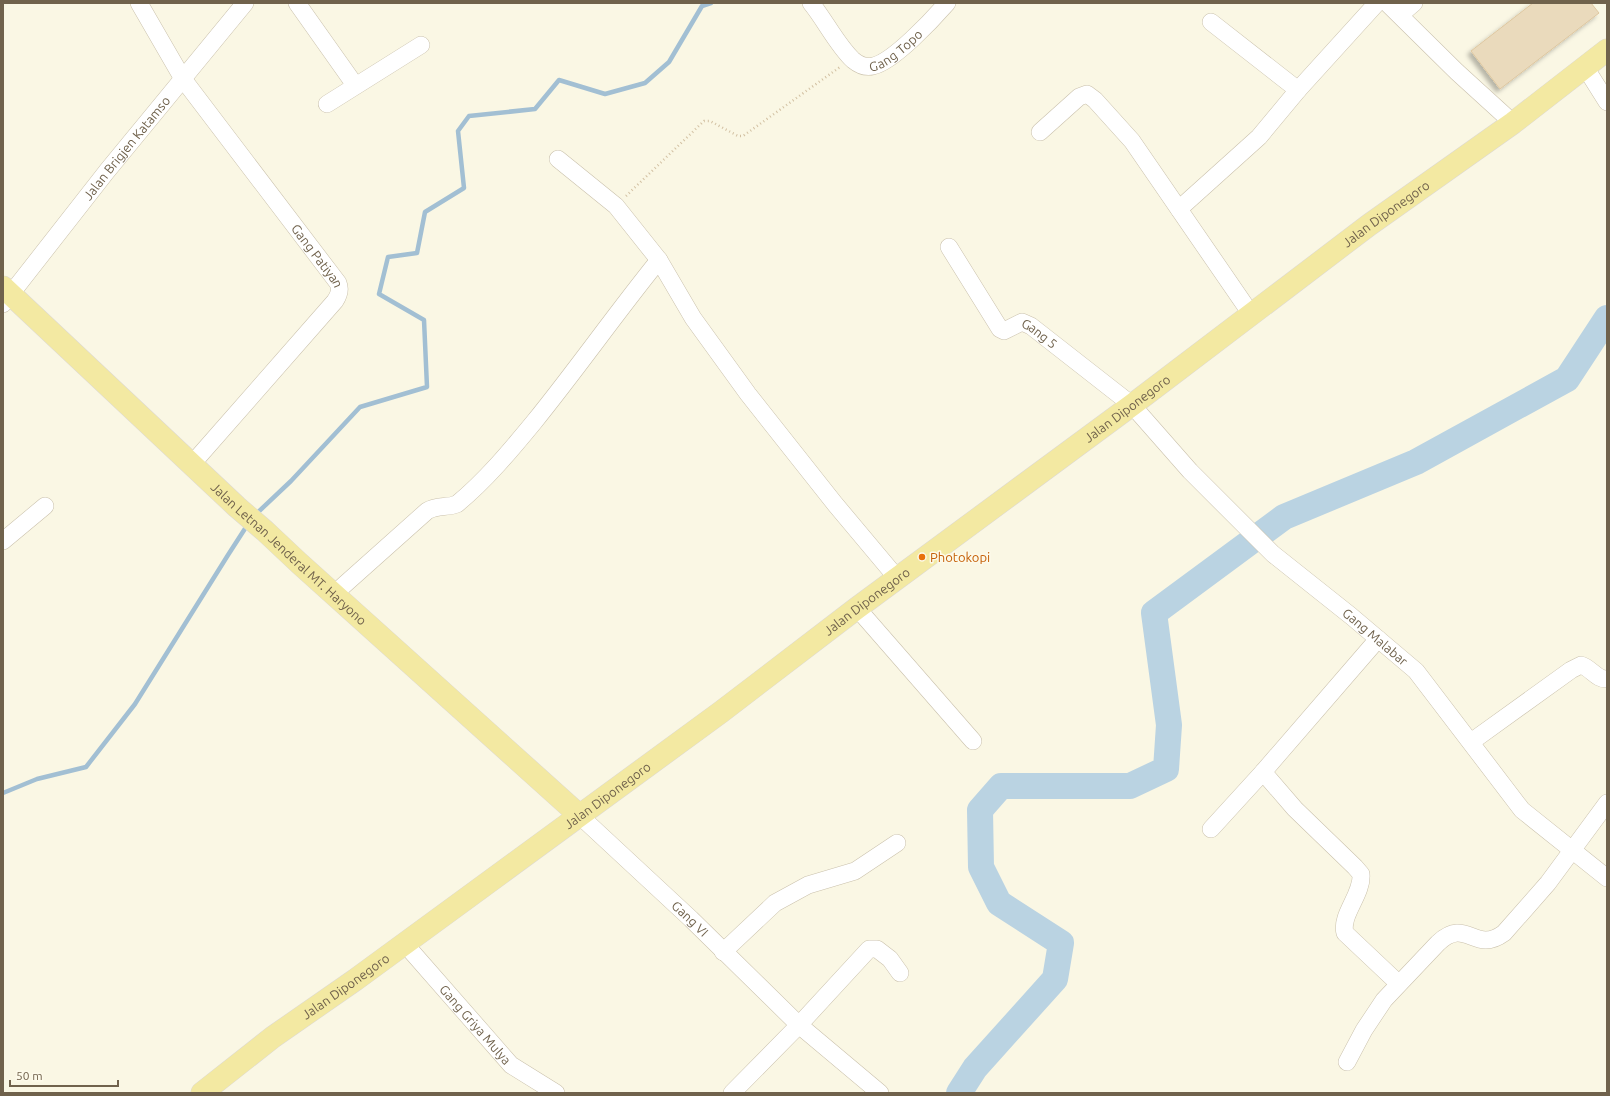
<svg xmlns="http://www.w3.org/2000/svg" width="1610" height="1096" font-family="Ubuntu,sans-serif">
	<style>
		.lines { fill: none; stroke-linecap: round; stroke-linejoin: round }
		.stream { stroke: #a2bfd3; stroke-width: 4.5 }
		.river { stroke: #bad3e2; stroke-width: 26 }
		.building { fill: #eadabc; stroke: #dec7a0; filter: url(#shadow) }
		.minor-casing { stroke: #cac1ac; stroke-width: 18 }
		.major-casing { stroke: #ddd9d4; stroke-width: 23 }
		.path { stroke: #d2c0a2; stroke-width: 2.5; stroke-dasharray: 1 3; stroke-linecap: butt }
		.minor { stroke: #fff; stroke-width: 17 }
		.major { stroke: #f3e9a2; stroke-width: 22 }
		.food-dot { fill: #e8710a; stroke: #fdfaea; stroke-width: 1.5 }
		.labels { text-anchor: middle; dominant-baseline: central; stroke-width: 3; stroke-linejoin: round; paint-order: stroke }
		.street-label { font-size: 13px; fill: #70624c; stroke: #fdfaea }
		.food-label { font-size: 13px; fill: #c56008; stroke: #fdfaea; text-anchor: start }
	</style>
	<defs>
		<filter id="shadow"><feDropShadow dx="-3.5" dy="3.5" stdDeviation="2" flood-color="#0004"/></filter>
	</defs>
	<rect width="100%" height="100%" fill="#faf7e4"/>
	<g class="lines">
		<!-- stream -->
		<g class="stream">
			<path d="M255 515 291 481 360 407 427 387 424 320 379 294 388 257 417 253 425 212 464 188 458 131 469 116 535 109 559 80 605 94 645 83 669 62 702 6 711 3"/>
			<path d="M3 793 37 779 86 767 135 704 228 555 248 524"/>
		</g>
		<!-- river -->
		<path class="river" d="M959 1093 975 1068 1055 979 1061 943 999 903 981 867 980 810 1001 786H1130L1166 769 1169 725 1154 613 1284 517 1416 462 1567 379 1607 318"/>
	</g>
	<!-- building -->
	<path class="building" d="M1533 3H1591L1599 13 1500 89 1471 51Z"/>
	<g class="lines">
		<defs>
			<g id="minor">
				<path id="s1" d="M139 3 183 79 338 283C341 290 339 295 335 301L192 464"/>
				<path d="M297 3 355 85"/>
				<path id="s2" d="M811 3C825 20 837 45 853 60 859 65 865 68 873 66 893 62 933 19 947 3"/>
				<path d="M1387 3 1457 72 1513 123"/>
				<path d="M1400 15 1414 3"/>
				<path d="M1211 22 1298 90"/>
				<path d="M1585 67 1607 102"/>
				<path d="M327 104 421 45"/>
				<path d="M1040 132 1079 97 1087 94 1095 100 1132 141 1251 314"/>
				<path d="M558 159 616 206 659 260 693 318 748 394 835 504 897 578"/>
				<path d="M1179 209 1259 137 1298 90 1377 3"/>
				<path id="s3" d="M949 247 1000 329 1004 331 1022 322 1031 326 1132 405 1190 471 1273 554 1351 616 1416 671 1522 810 1607 878"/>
				<path id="s4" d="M3 304 107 171 245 3"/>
				<path d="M3 541 45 506"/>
				<path d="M334 594 427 511C437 505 447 508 457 504 486 480 511 450 534 422 577 369 616 313 659 260"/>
				<path d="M857 608 973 741"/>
				<path d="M1471 742 1571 670 1581 665C1591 668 1597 680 1607 679"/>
				<path d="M1263 772 1295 809 1355 867 1361 874C1363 894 1340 915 1345 933L1398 983"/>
				<path id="s5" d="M579 815 691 919 799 1025 880 1093"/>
				<path d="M1211 829 1263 772 1378 639"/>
				<path id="s6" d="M405 944 511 1065 556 1093"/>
				<path d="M723 952 775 903 808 885 855 871 897 843"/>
				<path d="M1347 1062 1364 1030 1384 1000 1438 943C1467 916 1474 955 1504 933L1548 883 1607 803"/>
				<path d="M732 1093 799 1025 869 949H877L890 959 900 973"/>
			</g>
			<g id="major">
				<path id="s7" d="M3 287 237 507 265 531 299 563 579 815"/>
				<path id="s8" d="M202 1093 273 1037 355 980 721 712 857 608 1132 405 1369 225 1513 123 1607 50"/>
			</g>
		</defs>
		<!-- minor casing -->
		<use href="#minor" class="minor-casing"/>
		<!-- major casing -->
		<use href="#major" class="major-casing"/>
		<!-- path -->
		<path class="path" d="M626 196 704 121H710L738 136H743L840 67"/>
		<!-- minor -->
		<use href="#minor" class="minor"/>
		<!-- major -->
		<use href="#major" class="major"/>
	</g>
	<!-- markers -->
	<circle class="food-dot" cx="922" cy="557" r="4"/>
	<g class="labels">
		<!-- street labels -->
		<g class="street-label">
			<text stroke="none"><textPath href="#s2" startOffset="120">Gang Topo</textPath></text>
			<text stroke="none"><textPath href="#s4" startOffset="199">Jalan Brigjen Katamso</textPath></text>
			<text stroke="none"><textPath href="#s8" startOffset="1475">Jalan Diponegoro</textPath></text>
			<text stroke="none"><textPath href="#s1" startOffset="310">Gang Patiyan</textPath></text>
			<text stroke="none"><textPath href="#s3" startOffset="142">Gang 5</textPath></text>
			<text stroke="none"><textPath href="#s8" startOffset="1151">Jalan Diponegoro</textPath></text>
			<text stroke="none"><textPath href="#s7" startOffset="391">Jalan Letnan Jenderal MT. Haryono</textPath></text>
			<text stroke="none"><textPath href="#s8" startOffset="827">Jalan Diponegoro</textPath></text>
			<text stroke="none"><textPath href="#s3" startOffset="596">Gang Malabar</textPath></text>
			<text stroke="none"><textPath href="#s8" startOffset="503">Jalan Diponegoro</textPath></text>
			<text stroke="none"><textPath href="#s5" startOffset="152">Gang VI</textPath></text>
			<text stroke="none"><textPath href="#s8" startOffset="179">Jalan Diponegoro</textPath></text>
			<text stroke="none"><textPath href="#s6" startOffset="107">Gang Griya Mulya</textPath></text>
		</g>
		<!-- food labels -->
		<g class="food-label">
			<text x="930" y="557">Photokopi</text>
		</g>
	</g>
	<!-- border -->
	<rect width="1610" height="1096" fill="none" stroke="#70624c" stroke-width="8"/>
	<!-- scale -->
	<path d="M10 1080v6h108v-6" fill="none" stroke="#70624c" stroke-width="2"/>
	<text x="16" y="1080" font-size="12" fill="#70624c" stroke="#fdfaea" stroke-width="3" paint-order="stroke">50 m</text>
</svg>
